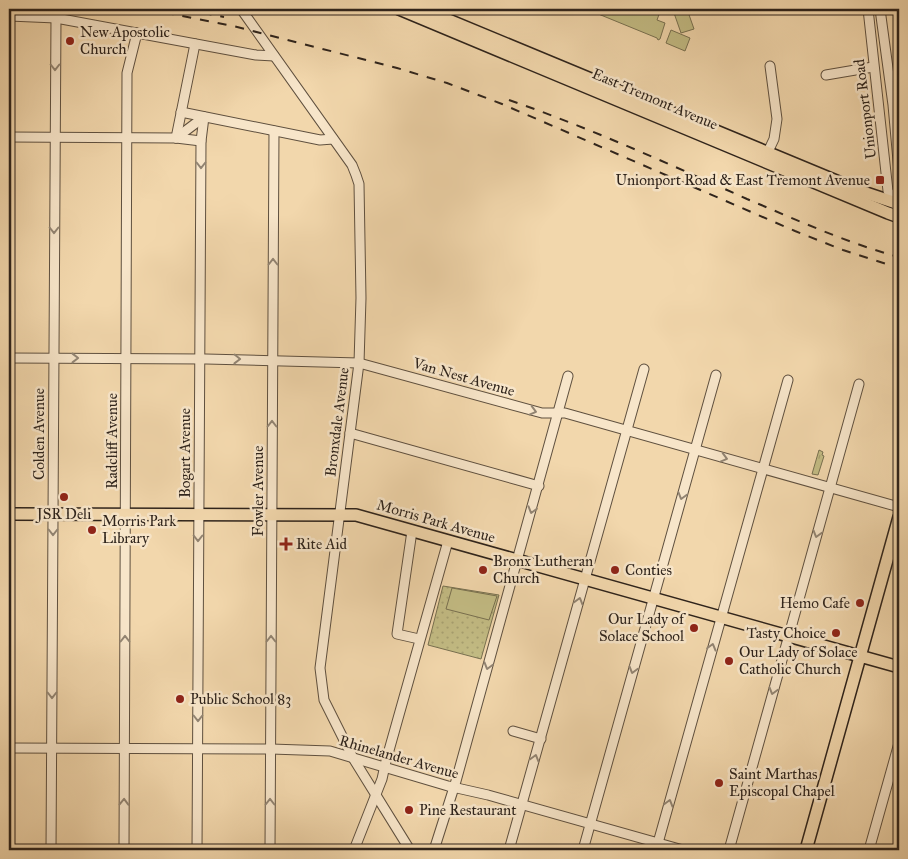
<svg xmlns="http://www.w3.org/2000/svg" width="908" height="859" font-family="'IM FELL Great Primer',serif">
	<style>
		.grass { fill: url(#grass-tufts); stroke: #787050 }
		.park { fill: url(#park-dots); stroke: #787050 }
		.pitch { fill: #c3bc84; stroke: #787050 }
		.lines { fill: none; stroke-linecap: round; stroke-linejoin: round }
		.minor-casing { stroke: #5f503f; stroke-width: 11 }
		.major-casing { stroke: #2e231b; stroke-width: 14 }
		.minor { stroke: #f7e5c9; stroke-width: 9 }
		.major { stroke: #f2d7ac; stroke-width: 11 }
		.rail { stroke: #2e231b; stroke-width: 2; stroke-dasharray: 9 9; stroke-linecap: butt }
		.oneway { stroke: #928472 }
		.poi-dot { fill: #8f2418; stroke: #f7e5c9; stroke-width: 2 }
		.labels { text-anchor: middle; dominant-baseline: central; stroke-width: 5; stroke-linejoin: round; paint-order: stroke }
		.poi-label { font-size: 15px; fill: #2e231b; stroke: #f7e5c9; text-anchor: start }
		.street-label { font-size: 15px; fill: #2e231b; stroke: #f7e5c9 }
	</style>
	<defs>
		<pattern id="grass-tufts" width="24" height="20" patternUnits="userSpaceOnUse" patternTransform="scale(1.25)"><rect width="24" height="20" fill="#c3bc84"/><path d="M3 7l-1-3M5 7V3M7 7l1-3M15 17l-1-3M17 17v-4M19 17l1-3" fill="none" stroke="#a8a171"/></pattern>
		<pattern id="park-dots" width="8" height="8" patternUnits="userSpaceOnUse" patternTransform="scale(1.25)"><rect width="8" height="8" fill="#c3bc84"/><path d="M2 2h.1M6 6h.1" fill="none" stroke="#a8a171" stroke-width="1.8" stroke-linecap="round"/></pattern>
	</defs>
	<rect width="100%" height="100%" fill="#f2d7ac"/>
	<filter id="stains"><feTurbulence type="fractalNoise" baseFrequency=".004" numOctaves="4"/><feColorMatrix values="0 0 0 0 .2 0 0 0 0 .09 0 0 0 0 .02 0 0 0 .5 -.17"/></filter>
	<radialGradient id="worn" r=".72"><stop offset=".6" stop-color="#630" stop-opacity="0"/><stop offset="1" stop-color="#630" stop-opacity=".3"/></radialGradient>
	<!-- grass -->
	<path class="grass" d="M819 450 823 452 822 455 824 456 818 475 812 474Z"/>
	<!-- park -->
	<path class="park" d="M443 586 499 595 481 659 428 645Z"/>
	<!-- pitch -->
	<g class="pitch">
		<path d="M588 9H661L657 20 665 23 660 39 658 40 657 38 591 11 589 12Z"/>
		<path d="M687 9 694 29 681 33 674 13Z"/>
		<path d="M671 30 690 38 685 51 666 43Z"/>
		<path d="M452 588 497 596 489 620 446 609Z"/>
	</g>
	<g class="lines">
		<defs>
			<g id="minor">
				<path d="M241 9 352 165 356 175 359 184 361 298 359 363 320 668 324 700 353 758 410 850"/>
				<path d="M868 9 888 191 896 203 899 214"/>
				<path d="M880 9 893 105 899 172"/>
				<path d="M9 16 56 18 256 55 274 56"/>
				<path d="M826 75 873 67"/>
				<path d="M181 112 320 140 333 139"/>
				<path d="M9 137 176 138 201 141"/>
				<path d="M176 138 195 44"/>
				<path d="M176 138 204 117"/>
				<path d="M765 158 774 139 777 119 770 66"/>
				<path d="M9 358 206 359 359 363 542 413H565L899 507"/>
				<path d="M350 433 539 486"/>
				<path d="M412 531 397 634 419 639"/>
				<path d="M513 731 541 739"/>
				<path d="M9 748 271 749 330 751 448 786 488 795 683 850"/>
				<path d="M51 850 56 18"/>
				<path d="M124 850 127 73 137 33"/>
				<path d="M197 850 201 141 204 117"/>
				<path d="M270 850 274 131"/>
				<path d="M354 850 382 779 386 761 448 541"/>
				<path d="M434 850 456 781 568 376"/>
				<path d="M509 850 644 369"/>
				<path d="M583 850 716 375"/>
				<path d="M656 850 788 380"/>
				<path d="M729 850 859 384"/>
				<path d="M869 850 899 743"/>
			</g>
			<g id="major">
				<path d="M399 9 888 213 899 217"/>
				<path d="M422 9 863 192 899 204"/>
				<path d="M9 514 356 515 899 667"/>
				<path d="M806 850 899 517"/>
			</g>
		</defs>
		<!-- minor casing -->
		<use href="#minor" class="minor-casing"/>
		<!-- major casing -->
		<use href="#major" class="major-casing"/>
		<!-- minor -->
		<use href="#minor" class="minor"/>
		<!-- major -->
		<use href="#major" class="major"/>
		<!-- rail -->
		<g class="rail">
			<path d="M147 9 233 26 397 68 447 83 502 104 795 231 843 250 899 268"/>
			<path d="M185 9 224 17"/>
			<path d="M509 100C590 128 669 164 747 199 797 220 847 243 899 257"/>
		</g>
	</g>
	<!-- one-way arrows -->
	<defs><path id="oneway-chevron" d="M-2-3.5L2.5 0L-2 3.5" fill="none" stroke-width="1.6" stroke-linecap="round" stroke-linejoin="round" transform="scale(1.25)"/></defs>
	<g class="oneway">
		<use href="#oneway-chevron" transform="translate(55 67) rotate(90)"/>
		<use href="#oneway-chevron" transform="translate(201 165) rotate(90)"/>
		<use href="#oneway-chevron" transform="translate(54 230) rotate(90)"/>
		<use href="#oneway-chevron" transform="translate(273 262) rotate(-90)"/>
		<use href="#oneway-chevron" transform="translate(75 358)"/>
		<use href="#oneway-chevron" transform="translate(237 359) rotate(1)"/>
		<use href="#oneway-chevron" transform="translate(533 411) rotate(15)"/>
		<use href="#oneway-chevron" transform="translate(272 424) rotate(-90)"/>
		<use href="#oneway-chevron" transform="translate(724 458) rotate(15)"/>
		<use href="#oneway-chevron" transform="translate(682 496) rotate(106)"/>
		<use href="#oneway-chevron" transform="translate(532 510) rotate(106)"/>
		<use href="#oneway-chevron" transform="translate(53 532) rotate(90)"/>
		<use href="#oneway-chevron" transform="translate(817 534) rotate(106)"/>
		<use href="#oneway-chevron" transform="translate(198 538) rotate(90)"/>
		<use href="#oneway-chevron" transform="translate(579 601) rotate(-74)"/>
		<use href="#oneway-chevron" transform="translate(125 639) rotate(-90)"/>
		<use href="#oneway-chevron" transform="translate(271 639) rotate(-90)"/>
		<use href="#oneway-chevron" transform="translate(712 647) rotate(-75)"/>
		<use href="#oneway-chevron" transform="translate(488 666) rotate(106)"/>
		<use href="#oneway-chevron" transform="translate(633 670) rotate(106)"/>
		<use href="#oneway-chevron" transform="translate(773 691) rotate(106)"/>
		<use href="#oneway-chevron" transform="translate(52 695) rotate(90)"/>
		<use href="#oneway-chevron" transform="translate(198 718) rotate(90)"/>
		<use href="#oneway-chevron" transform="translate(535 758) rotate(-74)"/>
		<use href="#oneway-chevron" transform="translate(124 802) rotate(-89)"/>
		<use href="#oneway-chevron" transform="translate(270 802) rotate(-90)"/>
		<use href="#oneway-chevron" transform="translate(669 803) rotate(-74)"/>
	</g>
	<!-- markers -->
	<g class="poi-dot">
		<circle cx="70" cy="41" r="5"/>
		<rect x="875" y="175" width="10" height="10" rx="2.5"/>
		<circle cx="64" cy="497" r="5"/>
		<circle cx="92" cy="530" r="5"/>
		<path d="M283.5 536.5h5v5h5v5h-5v5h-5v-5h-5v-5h5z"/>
		<circle cx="483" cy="570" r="5"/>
		<circle cx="615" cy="570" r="5"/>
		<circle cx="860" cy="603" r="5"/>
		<circle cx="694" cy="628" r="5"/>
		<circle cx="836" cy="633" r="5"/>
		<circle cx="729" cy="661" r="5"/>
		<circle cx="180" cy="699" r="5"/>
		<circle cx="719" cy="783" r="5"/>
		<circle cx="409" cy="810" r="5"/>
	</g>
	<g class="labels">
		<!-- poi labels -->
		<g class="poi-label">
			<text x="80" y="32">New Apostolic<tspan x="80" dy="17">Church</tspan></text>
			<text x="870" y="180" text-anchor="end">Unionport Road &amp; East Tremont Avenue</text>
			<text x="64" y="514" text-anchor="middle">JSR Deli</text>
			<text x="102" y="521">Morris Park<tspan x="102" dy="17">Library</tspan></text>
			<text x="296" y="544">Rite Aid</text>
			<text x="493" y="561">Bronx Lutheran<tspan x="493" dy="17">Church</tspan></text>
			<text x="625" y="570">Conties</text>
			<text x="850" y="603" text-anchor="end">Hemo Cafe</text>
			<text x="684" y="619" text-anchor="end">Our Lady of<tspan x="684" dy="17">Solace School</tspan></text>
			<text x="826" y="633" text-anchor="end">Tasty Choice</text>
			<text x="739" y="652">Our Lady of Solace<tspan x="739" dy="17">Catholic Church</tspan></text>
			<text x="190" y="699">Public School 83</text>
			<text x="729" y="774">Saint Marthas<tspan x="729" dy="17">Episcopal Chapel</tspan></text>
			<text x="419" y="810">Pine Restaurant</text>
		</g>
		<!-- street labels -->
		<g class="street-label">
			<text transform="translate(655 99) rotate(23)">East Tremont Avenue</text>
			<text transform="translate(865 109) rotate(-97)">Unionport Road</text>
			<text transform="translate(464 377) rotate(16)">Van Nest Avenue</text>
			<text transform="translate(337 422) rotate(-83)">Bronxdale Avenue</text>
			<text transform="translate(39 434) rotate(-90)">Colden Avenue</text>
			<text transform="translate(112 441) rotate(-90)">Radcliff Avenue</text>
			<text transform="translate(185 453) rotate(-90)">Bogart Avenue</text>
			<text transform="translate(258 491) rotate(-90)">Fowler Avenue</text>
			<text transform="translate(436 521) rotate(16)">Morris Park Avenue</text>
			<text transform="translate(399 757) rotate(16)">Rhinelander Avenue</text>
		</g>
	</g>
	<!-- margin -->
	<rect width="908" height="859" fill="none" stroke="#f2d7ac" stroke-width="30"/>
	<rect x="10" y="10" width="888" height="839" fill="none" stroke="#2e231b" stroke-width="2.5"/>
	<rect x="15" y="15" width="878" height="829" fill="none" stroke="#2e231b"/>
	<rect width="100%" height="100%" filter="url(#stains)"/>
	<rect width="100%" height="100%" fill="url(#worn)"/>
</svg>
